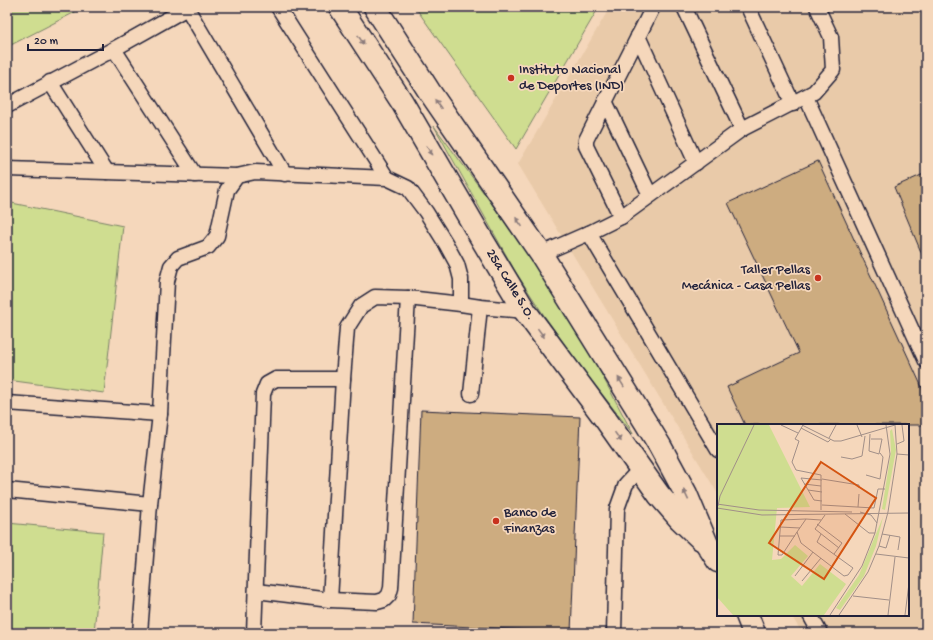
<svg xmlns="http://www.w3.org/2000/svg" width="933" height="640" font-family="'Gochi Hand',sans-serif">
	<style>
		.built { fill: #e9caa9 }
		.green { fill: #cfdd90; stroke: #788066 }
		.building { fill: #cdac80; stroke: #22223b }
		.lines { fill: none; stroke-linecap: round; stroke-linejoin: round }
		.service-casing { stroke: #22223b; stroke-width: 17 }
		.tertiary-casing { stroke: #22223b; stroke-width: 25 }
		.secondary-casing { stroke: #22223b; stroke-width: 25 }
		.service { stroke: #f5d7bb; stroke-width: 14 }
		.tertiary { stroke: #f5d7bb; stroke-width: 22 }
		.secondary { stroke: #f5d7bb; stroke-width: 22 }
		.oneway { fill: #8c7c7b }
		.poi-dot { fill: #c8321e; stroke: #f5d7bb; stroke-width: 1.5 }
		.labels { text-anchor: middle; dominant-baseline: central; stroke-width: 3.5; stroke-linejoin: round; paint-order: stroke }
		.poi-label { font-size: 14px; fill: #22223b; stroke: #f5d7bb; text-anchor: start }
		.street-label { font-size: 14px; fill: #22223b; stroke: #f5d7bb }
		.inset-road { fill: none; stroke: #a18f88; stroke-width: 1 }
		.view { fill: #d45411; fill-opacity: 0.15; stroke: #d45411; stroke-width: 2 }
		.inset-edge { fill: none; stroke: #22223b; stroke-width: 2 }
	</style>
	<rect width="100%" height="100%" fill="#f5d7bb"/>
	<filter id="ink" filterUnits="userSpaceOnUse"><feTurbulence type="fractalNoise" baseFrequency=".025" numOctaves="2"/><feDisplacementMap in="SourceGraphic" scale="8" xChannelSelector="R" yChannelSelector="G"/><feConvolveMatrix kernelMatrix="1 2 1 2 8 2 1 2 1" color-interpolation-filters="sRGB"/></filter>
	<g filter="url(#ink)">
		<!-- built -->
		<path class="built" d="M610 7H926V633H802L791 615H908V425H718V494L518 164Z"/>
		<!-- green -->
		<g class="green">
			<path d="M7 7H85L7 47Z"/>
			<path d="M415 7H599L516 149Z"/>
			<path d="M434 126C481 189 529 252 570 320 593 357 613 396 633 434L581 367 545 317 515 271Z"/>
			<path d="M7 202 123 226 104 393 7 380Z"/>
			<path d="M7 523 103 532 94 633H7Z"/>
		</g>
		<!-- building -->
		<g class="building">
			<path d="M818 161 926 396V425H745L727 387 799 353 728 203Z"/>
			<path d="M926 173V264L894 187Z"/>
			<path d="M421 410 580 417 571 632 413 624Z"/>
		</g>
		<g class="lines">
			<defs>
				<g id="service">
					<path d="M278 7 387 178"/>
					<path d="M684 7 742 129"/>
					<path d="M748 7 793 104"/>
					<path d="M187 8 285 174"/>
					<path d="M638 36 696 163"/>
					<path d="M114 49 195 175"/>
					<path d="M50 82 107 172"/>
					<path d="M806 97 926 361"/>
					<path d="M605 101 650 195"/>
					<path d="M7 106 114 49 189 7"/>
					<path d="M7 169 237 176"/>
					<path d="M621 217 586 146V140L653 7"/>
					<path d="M589 233 718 450"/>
					<path d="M541 254 589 233 621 217 742 129 814 92 833 70 831 37 817 7"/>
					<path d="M471 394 480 307"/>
					<path d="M7 403 160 414"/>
					<path d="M7 490 150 504"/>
					<path d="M256 591 330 600 377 602 384 600 389 595 391 588 408 298"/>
					<path d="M330 600 343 379 347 328 361 306 375 297 408 298 461 304 480 307 525 311"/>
					<path d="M810 615 820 633"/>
					<path d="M140 633 150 504 160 414 167 281 171 266 178 258 208 247 217 236 227 190 237 176 255 172 387 178 408 188 426 212 446 244 457 264 461 279V304"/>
					<path d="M254 633 263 394 267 384 276 379H343"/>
					<path d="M614 633 617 509 626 484 640 469"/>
				</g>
				<g id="tertiary">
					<path d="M340 7 402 102 483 241 525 311 606 420 659 495 680 519 701 539"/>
					<path d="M375 7 429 91 541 254 646 423 660 446 686 494 707 544 718 561"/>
				</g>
				<path id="secondary" d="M747 615 754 633"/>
			</defs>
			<!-- service casing -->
			<use href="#service" class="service-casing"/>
			<!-- tertiary casing -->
			<use href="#tertiary" class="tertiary-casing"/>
			<!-- secondary casing -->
			<use href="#secondary" class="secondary-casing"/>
			<!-- service -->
			<use href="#service" class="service"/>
			<!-- tertiary -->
			<use href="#tertiary" class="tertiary"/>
			<!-- secondary -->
			<use href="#secondary" class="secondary"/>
		</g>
		<!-- one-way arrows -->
		<defs><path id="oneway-solid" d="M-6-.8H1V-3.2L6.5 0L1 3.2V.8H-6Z"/></defs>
		<g class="oneway">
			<use href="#oneway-solid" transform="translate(361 40) rotate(57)"/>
			<use href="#oneway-solid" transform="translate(438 104) rotate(-125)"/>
			<use href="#oneway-solid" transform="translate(429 150) rotate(60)"/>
			<use href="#oneway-solid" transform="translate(519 222) rotate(-125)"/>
			<use href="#oneway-solid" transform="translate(541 333) rotate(54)"/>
			<use href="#oneway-solid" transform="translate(621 382) rotate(-122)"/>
			<use href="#oneway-solid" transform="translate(618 437) rotate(55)"/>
			<use href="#oneway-solid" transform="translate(686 495) rotate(-115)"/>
		</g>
	</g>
	<!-- markers -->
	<g class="poi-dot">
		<circle cx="511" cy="78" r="4"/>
		<circle cx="818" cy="278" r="4"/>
		<circle cx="496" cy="521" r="4"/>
	</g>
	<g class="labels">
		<!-- poi labels -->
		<g class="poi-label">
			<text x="519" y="70">Instituto Nacional<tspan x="519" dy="16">de Deportes (IND)</tspan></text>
			<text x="810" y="270" text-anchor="end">Taller Pellas<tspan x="810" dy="16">Mecánica - Casa Pellas</tspan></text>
			<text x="504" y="513">Banco de<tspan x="504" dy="16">Finanzas</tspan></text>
		</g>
		<!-- street labels -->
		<g class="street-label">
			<text transform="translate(510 285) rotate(58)">25a Calle S.O.</text>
		</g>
	</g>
	<!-- overview -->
	<g transform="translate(717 424)">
		<rect width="192" height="192" fill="#f5d7bb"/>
		<path d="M0 1H52L93 83 60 84 55 136 64 135 78 121 91 132 74 152 85 162 103 140 129 160 107 191H16L0 173ZM175 5 179 26 168 86 165 85 174 28 173 7ZM166 93 159 122 147 152 123 186 119 184 142 151Z" fill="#cfdd90"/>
		<path class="inset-road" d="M64 1 81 9M85 1 117 17H124L178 1M86 1 78 15 82 17 75 38 79 46 104 51V86M140 1 145 13M84 4 111 18 114 15M153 10 152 27 162 30 165 15H154M112 14 119 1M180 20 187 17 185 1M180 30 192 31M124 33 135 35 145 32 148 12M149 51 163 55 166 33 163 29M105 55 142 61V64M105 56 84 54 97 76 105 77M87 60 104 62M91 66 105 68M0 80 42 86 135 88M105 81 157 84 161 65H168M1 82 3 72 37 1M141 83 142 70M0 84 45 91 192 89M143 88 154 91 160 99M128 90 152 109H158M108 91 98 105 122 124M100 100 125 119 117 130M63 103 83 104M80 108 65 131H61L64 96 89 95M104 110 100 118 136 144 131 151 127 152 84 119 80 108 89 95 104 96M165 110 183 113 181 126M62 112H78M162 122 169 124 173 111M159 130 192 134M78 152 96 128M85 157 104 134M136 172 172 176M113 191 145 142 158 109 173 30 169 1M122 191 151 148 162 122 171 88 180 30 178 1M171 191 178 133M188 191 192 159"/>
		<path class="view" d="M104 38 159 74 107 155 52 119Z"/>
		<rect width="192" height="192" class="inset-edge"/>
	</g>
	<!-- margin -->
	<rect width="933" height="640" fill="none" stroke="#f5d7bb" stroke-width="24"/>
	<rect x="12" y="12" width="909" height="616" fill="none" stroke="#22223b" stroke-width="1.5" filter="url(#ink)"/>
	<!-- scale -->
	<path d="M28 44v6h75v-6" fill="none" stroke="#22223b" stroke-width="2"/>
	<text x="34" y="44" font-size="12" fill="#22223b" stroke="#f5d7bb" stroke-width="3" paint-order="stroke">20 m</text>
</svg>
